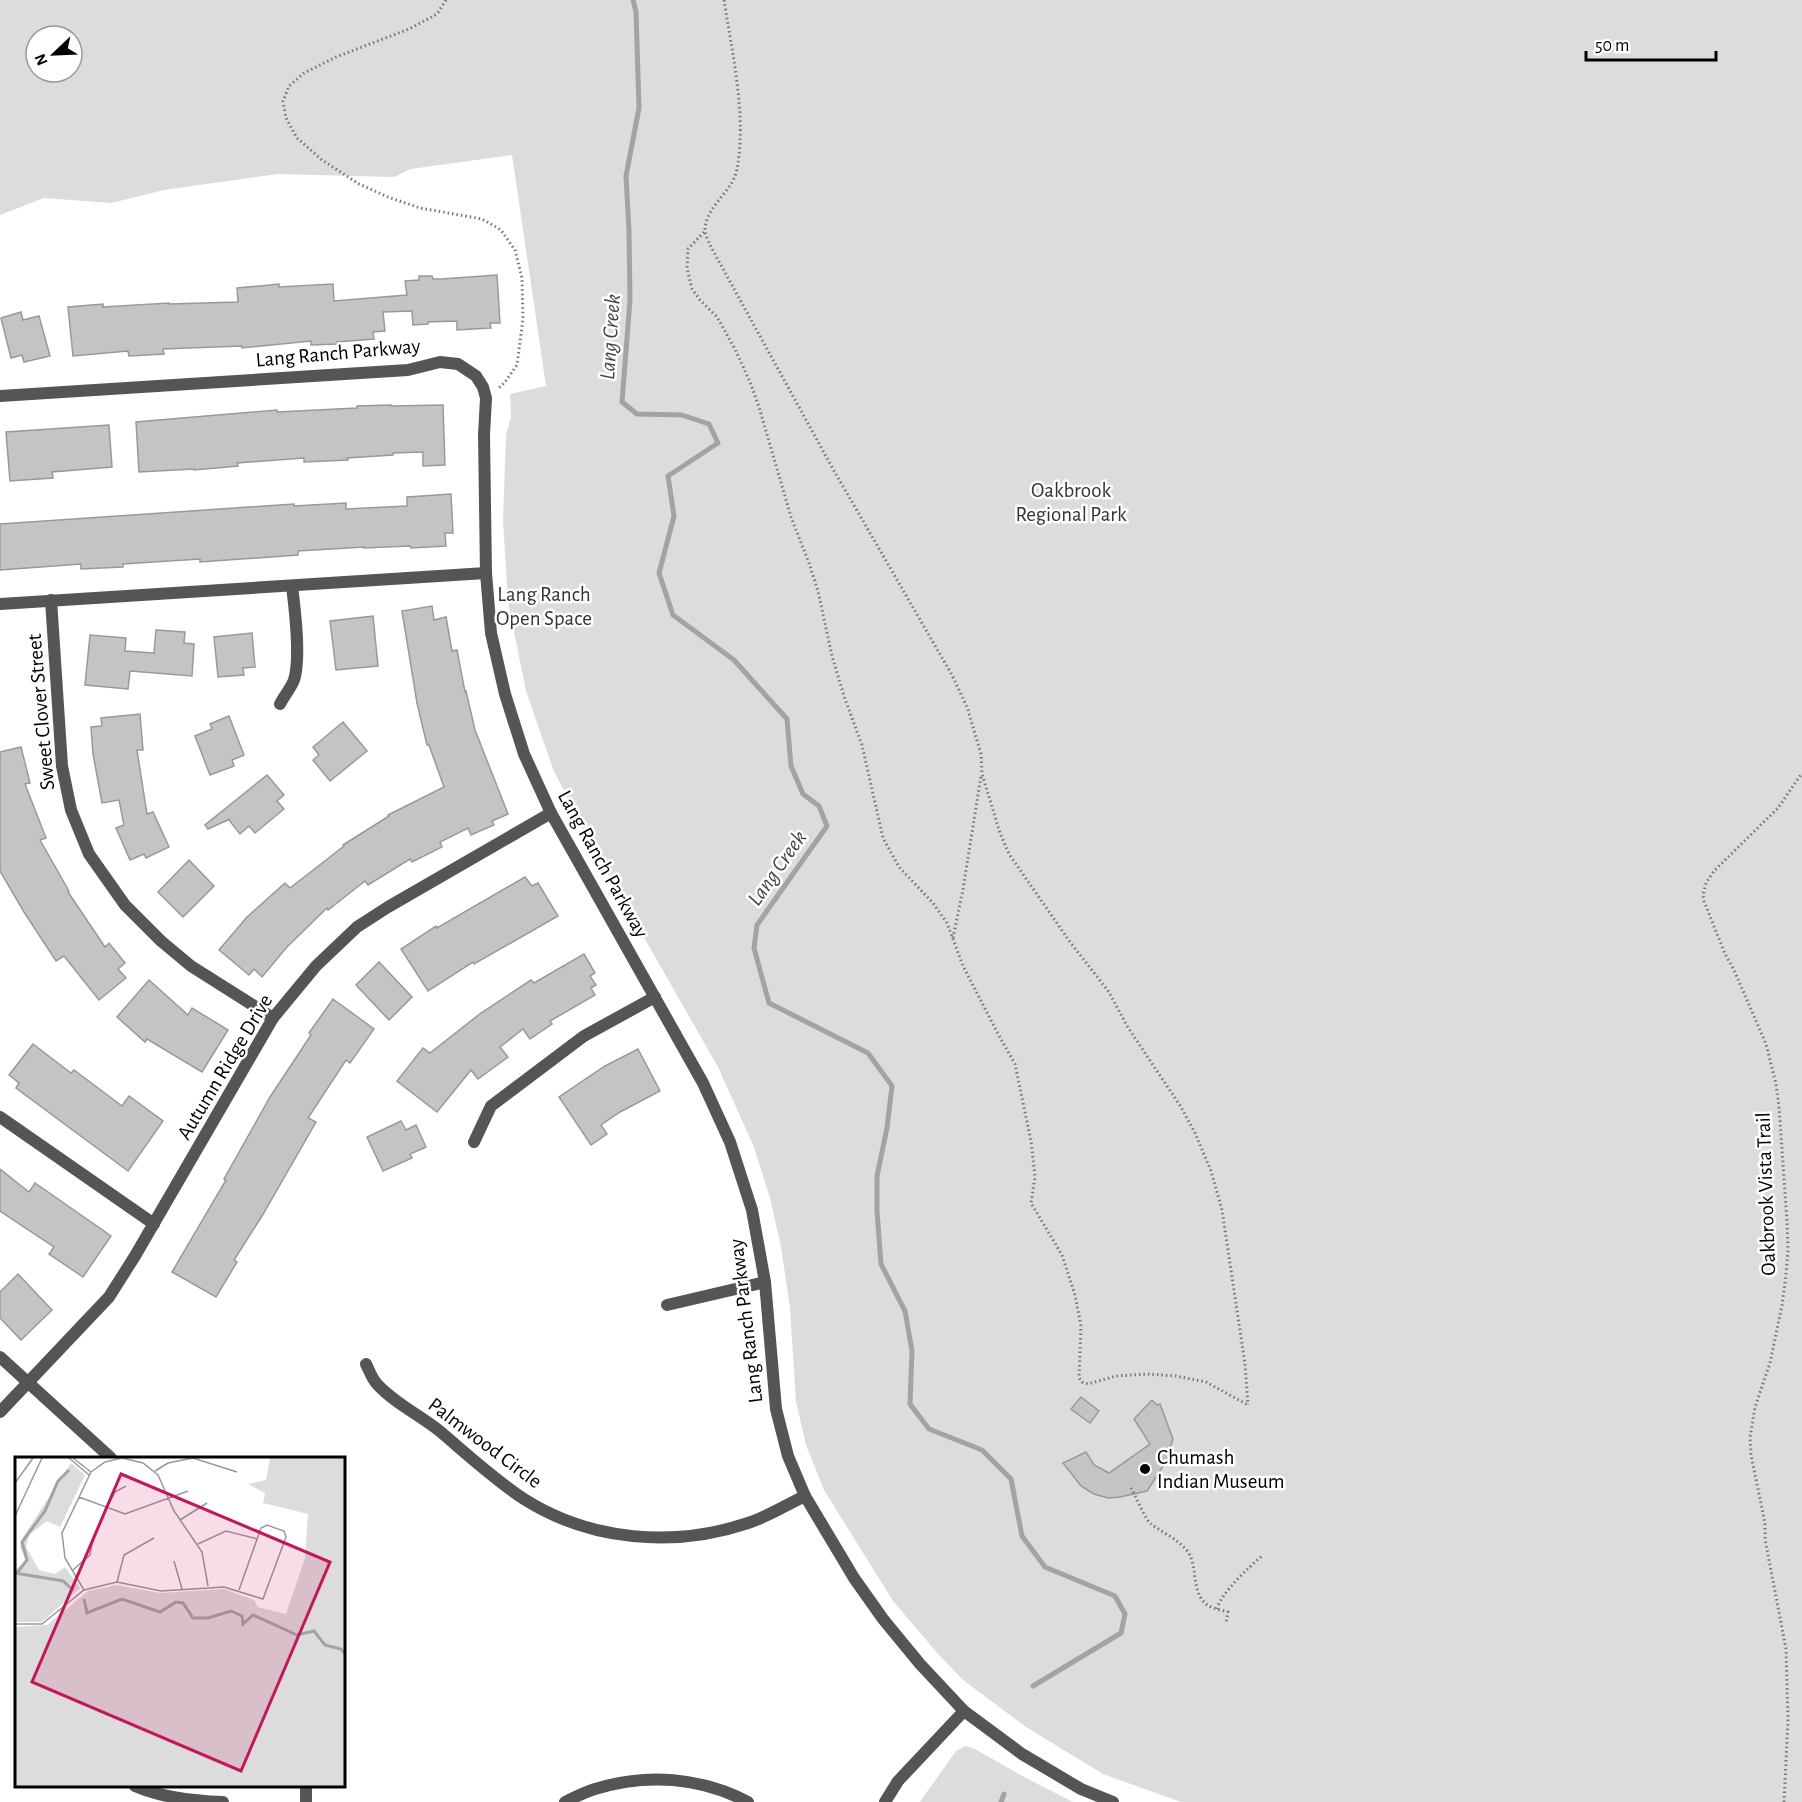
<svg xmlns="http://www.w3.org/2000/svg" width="1802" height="1802" font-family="'Alegreya Sans',sans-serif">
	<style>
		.green { fill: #dcdcdc; fill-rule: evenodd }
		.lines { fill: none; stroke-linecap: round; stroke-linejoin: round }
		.stream { stroke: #a3a3a3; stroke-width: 5 }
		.building { fill: #c4c4c4; stroke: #999; stroke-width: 1.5 }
		.path { stroke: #777; stroke-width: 3; stroke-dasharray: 1.5 3; stroke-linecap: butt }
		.street { stroke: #555; stroke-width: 12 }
		.poi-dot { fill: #000; stroke: #fff; stroke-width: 2 }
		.labels { text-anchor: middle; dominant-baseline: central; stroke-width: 5; stroke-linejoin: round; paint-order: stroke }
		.street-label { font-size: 21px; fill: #000; stroke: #fff }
		.park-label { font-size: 21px; fill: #333; stroke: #fff }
		.poi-label { font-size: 21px; fill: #000; stroke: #fff; text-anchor: start }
		.water-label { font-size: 22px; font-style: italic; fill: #444; stroke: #fff }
		.inset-river { fill: none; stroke: #a3a3a3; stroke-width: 3 }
		.inset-road { fill: none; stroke: #999; stroke-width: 1.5 }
		.view { fill: #c2185b; fill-opacity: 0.15; stroke: #c2185b; stroke-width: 3 }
		.inset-edge { fill: none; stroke: #000; stroke-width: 3 }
	</style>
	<rect width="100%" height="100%" fill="#fff"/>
	<!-- green -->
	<g class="green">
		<path d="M0 0H1802V1802H1181L1103 1774 1026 1727 963 1680 939 1655 893 1601 824 1490 806 1445 796 1402 790 1308 781 1247 770 1198 754 1147 718 1067 589 841 553 769 526 691 508 602 503 520 506 435 511 417 510 394 546 386 512 155 411 169 394 177 278 174 164 190 111 203 44 198 0 215ZM36 36H72V72H36Z"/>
		<path d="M965 1746 975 1749 1024 1777 1073 1802H920L956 1751Z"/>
	</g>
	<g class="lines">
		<!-- stream -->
		<g class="stream">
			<path d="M633 0 636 12 639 108 626 176 629 231 630 300 622 402 637 414 682 415 709 424 718 443 668 476 674 516 659 573 673 615 734 660 787 719 791 766 803 794 819 806 827 826 757 925 754 948 769 1003 868 1053 892 1086 887 1128 877 1176V1211L881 1264 905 1311 912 1351 910 1404 929 1429 982 1450 1011 1479 1022 1536 1045 1567 1115 1596 1125 1614 1121 1633 1033 1686"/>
			<path d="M1001 1802 1004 1794"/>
		</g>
	</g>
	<!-- building -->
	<g class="building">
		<path d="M497 275 500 323H490L491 328 457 330V321L428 322V324L413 325 412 311 383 312 385 331 373 332 374 339 337 342V344L311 345V341L242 348V346L163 349 164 354 129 356 128 351 73 356 68 307 103 304V307L169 303V304L238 302 237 288 279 284V287L333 284 334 301 407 295 405 281 419 280V276H432L433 279H441Z"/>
		<path d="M21 312 23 320 39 316 50 356 24 362 22 355 11 358 1 318Z"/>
		<path d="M391 405V406L443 405 445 465 423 466V452L393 453V455L347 458 348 460 304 462V458L237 463 238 466 194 470V469L139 472 136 422 277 410V412L357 408V406Z"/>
		<path d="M109 425 112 467 52 472 53 478 10 481 6 432Z"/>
		<path d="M451 494 453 533H445L446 546 411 548 410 546 364 548V547L298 551V555L200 562V559L123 564V567L81 569V564L0 570V524L294 504V506L346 503V509L407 506V497Z"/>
		<path d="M432 606 434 620 446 617 452 651 457 650 465 692 466 691 475 730 508 814 492 821 494 825 471 835 468 828 440 842 442 847 412 862 410 859 368 885 365 881 328 910 327 908 287 947 262 977 254 969 249 975 219 950 247 917 285 883 290 888 344 846 343 845 389 816 388 815 444 787 429 745H427L417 703 402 611Z"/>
		<path d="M373 616 378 666 336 670 330 621Z"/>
		<path d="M156 630 185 632 184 643 194 644 192 676 130 671 128 689 85 685 90 635 126 638 125 651 154 653Z"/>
		<path d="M252 633 255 667 243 668 244 675 218 677 214 637Z"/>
		<path d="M140 714 143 750H137L147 814 153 812 169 847 146 858 144 854 130 860 116 828 124 825 119 800 102 803 93 754 91 727 102 726 101 718Z"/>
		<path d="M229 716 244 755 232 760 234 766 210 775 195 736 212 729 210 724Z"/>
		<path d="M343 722 367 751 330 781 313 760 319 755 313 747Z"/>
		<path d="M21 747 30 783 25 784 46 838 40 840 69 891 68 892 105 947 109 943 125 963 118 969 126 978 99 1000 64 956 56 961 24 912 0 871V752Z"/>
		<path d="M267 775 284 795 277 801 284 809 255 833 249 826 240 834 229 820 230 819 208 829 205 825Z"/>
		<path d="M189 860 214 886 183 917 158 892Z"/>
		<path d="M525 877 532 886 538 883 558 916 474 964 473 962 428 991 401 949 436 926 437 928Z"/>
		<path d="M584 954 595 973 590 976 596 985 591 988 595 995 550 1021 552 1024 530 1039 523 1029 500 1047 508 1057 478 1079 471 1070 437 1112 397 1081 423 1048 430 1053 481 1013 531 980 534 983Z"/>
		<path d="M379 962 412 997 389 1020 356 985Z"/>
		<path d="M149 980 188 1015 192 1008 228 1030 202 1072 147 1039 145 1042 117 1017Z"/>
		<path d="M333 999 374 1029 350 1063 346 1060 308 1118 316 1122 262 1216 234 1260 237 1262 216 1297 172 1272 226 1180 224 1179 270 1097 311 1035 309 1033Z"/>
		<path d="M33 1044 71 1073 74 1070 122 1106 129 1096 163 1121 128 1171 16 1088 19 1083 9 1075Z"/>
		<path d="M638 1049 660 1091 620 1112 601 1125 607 1134 591 1145 559 1097 605 1066Z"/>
		<path d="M401 1121 406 1130 416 1125 426 1147 410 1154 412 1158 383 1171 367 1137Z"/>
		<path d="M0 1169 29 1192 35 1183 111 1236 83 1277 49 1254 54 1247 0 1211Z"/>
		<path d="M18 1274 52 1310 21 1340 0 1318V1292Z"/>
		<path d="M1081 1397 1099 1411 1090 1423 1071 1409Z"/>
		<path d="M1152 1400 1157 1405 1160 1404 1173 1439 1166 1462 1147 1491 1120 1497 1108 1498 1094 1494 1081 1486 1063 1463 1086 1452 1094 1465 1109 1473 1150 1444 1134 1419Z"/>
	</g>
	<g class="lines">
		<!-- path -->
		<g class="path">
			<path d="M446 0 437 14 409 29 336 57 304 73 289 86 283 101 286 118 297 138 322 160 359 184 388 197 420 208 482 219 501 230 515 250 522 278 523 319 517 365 505 382 499 388"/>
			<path d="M724 0C732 52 747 117 737 169 733 192 706 205 705 230 705 235 709 242 711 247L833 469 952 675 967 707 981 754 982 774 1000 833 1009 854 1070 942 1109 992 1127 1026 1181 1107 1195 1133 1211 1171 1222 1210 1245 1364 1248 1405"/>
			<path d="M704 232 688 249 687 268 692 289 700 300 717 317 735 349 750 382 759 407 791 517 809 563 818 591 832 656 845 699 862 745 883 838 899 867 933 903 947 923 963 966 997 1032 1015 1064 1031 1141 1035 1177 1031 1203 1062 1255 1075 1295 1081 1326 1079 1378 1082 1382 1088 1384 1116 1376 1147 1374 1176 1376 1206 1382 1248 1405"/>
			<path d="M953 938 963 889 981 776"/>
			<path d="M1131 1488C1135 1495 1146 1521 1151 1524 1163 1533 1178 1539 1188 1552 1198 1567 1191 1591 1206 1604 1212 1609 1222 1610 1228 1612L1226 1623"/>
			<path d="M1217 1609C1221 1593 1249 1567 1262 1556"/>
			<path d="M1784 1802 1788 1720 1786 1649 1765 1539V1523L1751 1455 1750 1438 1755 1407 1770 1363 1782 1305 1786 1275 1788 1250 1787 1221 1779 1107 1776 1084 1766 1044 1734 970 1725 954 1704 901 1703 895 1706 883 1714 871 1778 808 1802 773"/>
		</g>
		<!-- street -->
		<g class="street">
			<path d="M0 396 408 370 440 362 458 364 476 376 483 387 486 398 484 435 486 573 491 633 505 694 524 754 551 813 703 1083 730 1142 752 1210 765 1282 776 1409 788 1456 805 1496 854 1578 883 1619 920 1664 964 1711 1022 1754 1081 1789 1113 1802"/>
			<path d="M51 600 62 766 71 810 89 854 125 905 161 941 191 966 273 1018"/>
			<path d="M0 604 486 573"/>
			<path d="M280 704C284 696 291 688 294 680 301 658 295 610 292 586"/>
			<path d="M0 1117 154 1224"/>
			<path d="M474 1142 491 1106 584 1036 655 997"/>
			<path d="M667 1305 765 1282"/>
			<path d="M0 1357 111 1458"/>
			<path d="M366 1364C369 1370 372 1379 377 1384 395 1404 422 1416 442 1433 469 1456 495 1480 524 1499 590 1541 674 1548 748 1523 767 1517 786 1505 805 1496"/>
			<path d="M0 1412 109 1297 135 1256 273 1018 316 966 357 927 388 907 551 813"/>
			<path d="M135 1786C163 1798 193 1801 223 1802"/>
			<path d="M306 1802V1786"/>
			<path d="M565 1802C575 1797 585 1792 595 1789 647 1773 700 1777 748 1802"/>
			<path d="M885 1802 898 1781 964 1711"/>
		</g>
	</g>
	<!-- markers -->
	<circle class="poi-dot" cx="1145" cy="1469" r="6"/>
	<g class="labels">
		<!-- street labels -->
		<g class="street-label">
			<text transform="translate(338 353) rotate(-5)">Lang Ranch Parkway</text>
			<text transform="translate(41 712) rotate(-95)">Sweet Clover Street</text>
			<text transform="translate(603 864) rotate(61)">Lang Ranch Parkway</text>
			<text transform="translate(225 1067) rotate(-59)">Autumn Ridge Drive</text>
			<text transform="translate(1766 1194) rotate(-92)">Oakbrook Vista Trail</text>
			<text transform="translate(746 1321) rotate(-97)">Lang Ranch Parkway</text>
			<text transform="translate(485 1443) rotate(37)">Palmwood Circle</text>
		</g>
		<!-- park labels -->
		<g class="park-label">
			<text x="1071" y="490">Oakbrook<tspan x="1071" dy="24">Regional Park</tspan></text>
			<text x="544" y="594">Lang Ranch<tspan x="544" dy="24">Open Space</tspan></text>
		</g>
		<!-- poi labels -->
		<g class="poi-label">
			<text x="1157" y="1457">Chumash<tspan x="1157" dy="24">Indian Museum</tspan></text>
		</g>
		<!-- water labels -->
		<g class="water-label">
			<text transform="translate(610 337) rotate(-86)">Lang Creek</text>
			<text transform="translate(777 868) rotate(-55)">Lang Creek</text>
		</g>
	</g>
	<!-- overview -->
	<g transform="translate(15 1457)">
		<rect width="330" height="330" fill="#fff"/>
		<path d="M255 1H330V329H0V170L32 168 73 134 102 128 145 136 209 132 239 143 243 150 271 157 290 101 293 57 248 46 250 36 233 27 251 23ZM56 6 70 18 45 70 32 64 14 78 11 90 24 113 40 117 50 110 65 131 27 165H0V113L11 104 5 90 8 80Z" fill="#dcdcdc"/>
		<path class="inset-river" d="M0 116 48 124 58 133M2 116 12 103 7 85 30 54 43 24 54 13M69 142 72 156 107 142 145 155 161 145 168 146 178 161H193L216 154 227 159 228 167 238 158 282 178 299 174 310 188 326 192 330 197"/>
		<path class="inset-road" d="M54 1 74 18M58 1 76 15M140 14 153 6 178 1 222 15M0 26 18 1M64 40 110 57 173 34M91 52 100 35 111 29M0 59 27 1M165 63 192 46M183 87 211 74 243 82M159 104 167 132M58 113 75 98 78 81M102 125 109 98 139 81M69 133 50 101 47 76 76 15 90 5 107 1 128 6 143 18 159 54 187 95 193 129M0 167H27L69 133 102 125 146 134 209 130 248 142 271 80 269 74 252 68 246 71 224 133"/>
		<path class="view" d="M106 17 315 105 226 314 17 225Z"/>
		<rect width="330" height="330" class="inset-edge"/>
	</g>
	<!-- north arrow -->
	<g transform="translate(54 54) rotate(247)"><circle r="28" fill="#ffffff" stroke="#999999" stroke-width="1.5"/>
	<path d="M0-4.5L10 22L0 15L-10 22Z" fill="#000000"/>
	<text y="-9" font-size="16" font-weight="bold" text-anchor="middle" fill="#000000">N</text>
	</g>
	<!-- scale -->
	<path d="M1586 51v9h130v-9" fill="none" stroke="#000000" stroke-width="3"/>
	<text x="1595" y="51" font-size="18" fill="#000000" stroke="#ffffff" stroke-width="4.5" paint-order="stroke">50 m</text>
</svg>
